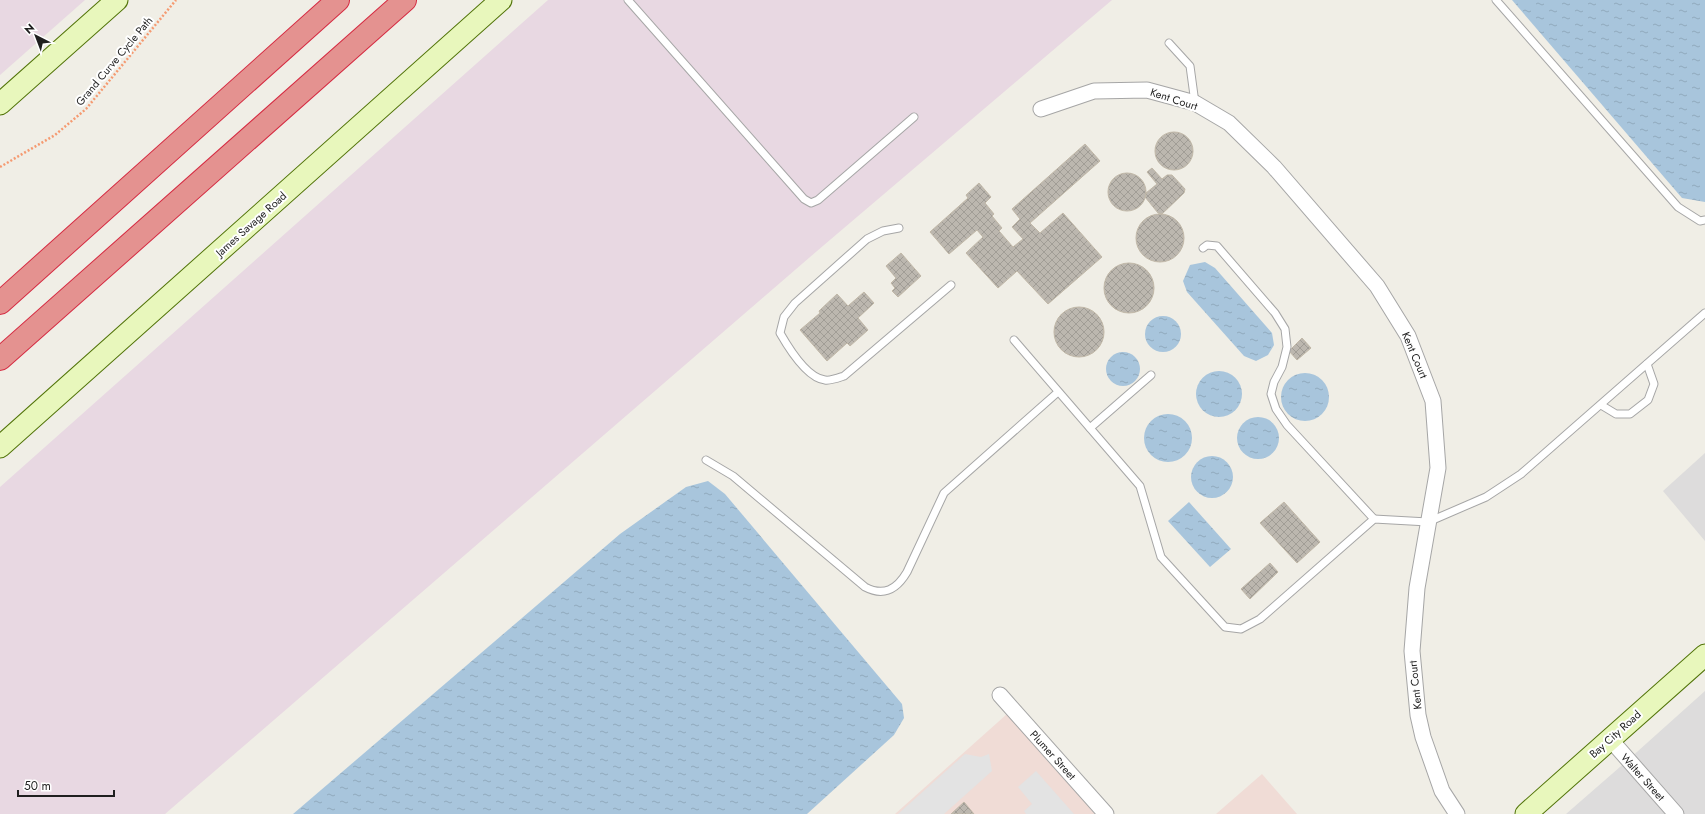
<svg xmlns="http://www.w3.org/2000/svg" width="1705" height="814" font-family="Jost,sans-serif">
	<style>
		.residential { fill: #dddcdc }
		.commercial { fill: #f0dcd6 }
		.industrial { fill: #e8d8e2 }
		.parking { fill: #e3e3e3 }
		.water { fill: url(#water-ripples) }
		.building { fill: url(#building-cross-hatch); stroke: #c1b8a8 }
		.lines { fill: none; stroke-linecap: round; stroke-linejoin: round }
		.lane-casing { stroke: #a6a6a6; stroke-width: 9 }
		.street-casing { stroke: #a6a6a6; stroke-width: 17 }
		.secondary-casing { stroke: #527409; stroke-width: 23 }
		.highway-casing { stroke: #d52b42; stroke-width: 24 }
		.path { stroke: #f59a71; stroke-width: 2.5; stroke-dasharray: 2 2; stroke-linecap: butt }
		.lane { stroke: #fff; stroke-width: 7 }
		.street { stroke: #fff; stroke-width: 15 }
		.secondary { stroke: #e8f7bc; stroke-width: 21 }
		.highway { stroke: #e49290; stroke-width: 22 }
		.labels { text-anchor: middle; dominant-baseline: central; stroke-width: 4; stroke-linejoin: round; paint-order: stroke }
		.street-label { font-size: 11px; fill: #1f1f1f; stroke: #fff }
	</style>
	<defs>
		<pattern id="water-ripples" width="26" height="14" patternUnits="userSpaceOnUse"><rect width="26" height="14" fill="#a8c5dc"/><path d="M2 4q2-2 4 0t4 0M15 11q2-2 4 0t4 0" fill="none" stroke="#90a9bc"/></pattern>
		<pattern id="building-cross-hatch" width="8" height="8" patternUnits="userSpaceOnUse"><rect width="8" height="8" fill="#bcb7af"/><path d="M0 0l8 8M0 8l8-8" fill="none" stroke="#a19d96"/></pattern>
	</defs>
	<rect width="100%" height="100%" fill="#f0eee6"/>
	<!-- residential -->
	<g class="residential">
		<path d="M1705 453V541L1663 491Z"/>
		<path d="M1705 691V814H1566L1628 760Z"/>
	</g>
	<!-- commercial -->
	<g class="commercial">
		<path d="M1007 714 1095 814H895Z"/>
		<path d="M1262 774 1297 814H1216Z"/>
	</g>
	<!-- industrial -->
	<g class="industrial">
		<path d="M0 0H85L0 75Z"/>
		<path d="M548 0H1112L817 251 165 814H0V487Z"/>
	</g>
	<!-- parking -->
	<g class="parking">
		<path d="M965 754 981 757 989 754 992 771 944 814H898Z"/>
		<path d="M1036 771 1074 814H1026L1024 811 1032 804 1018 787Z"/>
	</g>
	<!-- water -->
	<g class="water">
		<path d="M1512 0H1705V202L1682 198Z"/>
		<path d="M1205 262 1215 268 1272 333 1274 345 1268 355 1256 361 1244 356 1187 292 1183 281 1190 265Z"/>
		<circle cx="1163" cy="334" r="18"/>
		<circle cx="1123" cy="369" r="17"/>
		<circle cx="1219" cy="394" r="23"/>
		<circle cx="1305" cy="397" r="24"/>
		<circle cx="1168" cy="438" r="24"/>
		<circle cx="1258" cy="438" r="21"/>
		<circle cx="1212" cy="477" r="21"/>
		<path d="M708 481 725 494 902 704 904 718 894 735 807 814H293L620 534 686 487Z"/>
		<path d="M1189 502 1231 549 1210 567 1168 521Z"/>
	</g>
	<!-- building -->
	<g class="building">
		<circle cx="1174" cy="151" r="19"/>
		<path d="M1085 144 1100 161 1030 223 1040 233 1063 213 1102 257 1048 304 1017 271 998 288 966 253 983 237 977 230 949 254 930 232 968 198 966 195 979 183 991 197 985 203 994 214 992 216 1002 228 999 231 1013 247 1023 239 1012 227 1020 219 1012 209Z"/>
		<path d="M1152 168 1162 179 1167 175H1172L1185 189 1184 193 1162 214 1158 213 1145 197 1146 193 1157 184 1147 172Z"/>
		<circle cx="1127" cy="192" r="19"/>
		<circle cx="1160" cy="238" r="24"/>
		<path d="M901 253 921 276 898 297 892 291 895 288 891 283 896 278 886 266Z"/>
		<circle cx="1129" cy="288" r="25"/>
		<path d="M864 292 874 303 858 318 868 330 850 346 847 343 827 361 800 330 820 313 819 311 837 294 848 306Z"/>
		<circle cx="1079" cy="332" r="25"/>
		<path d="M1302 338 1311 348 1297 360 1289 351Z"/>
		<path d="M1284 502 1320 542 1297 563 1260 523Z"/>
		<path d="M1270 563 1278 572 1250 599 1241 589Z"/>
		<path d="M964 802 974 814H951Z"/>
	</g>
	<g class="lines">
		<defs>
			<g id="lane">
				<path d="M628 0 804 199 811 203 818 200 914 117"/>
				<path d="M1496 0 1678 207 1700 221 1705 220"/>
				<path d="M1169 43 1190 66 1195 103"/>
				<path d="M899 228 883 231 867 239 795 303 784 317 780 333C788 347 807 378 825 380 830 381 838 378 844 376L951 285"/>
				<path d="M1203 248 1207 245 1217 246 1275 313 1285 329 1287 347 1282 367 1274 382 1271 394 1276 409 1287 425 1374 519"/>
				<path d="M1014 340 1140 486 1161 557 1225 627 1241 629 1260 619 1374 519 1428 522 1486 497 1521 474 1705 313"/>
				<path d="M1601 405 1616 414H1630L1648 400 1654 384 1647 364"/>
				<path d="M1090 428 1151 375"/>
				<path d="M706 460 733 476 865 587C884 597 897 589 907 572L944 493 1058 392"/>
			</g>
			<g id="street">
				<path d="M1041 109 1094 91 1147 90 1195 103 1229 123 1274 167 1377 286 1408 336 1433 401 1438 468 1417 588 1412 651 1418 715 1423 737 1442 791 1457 814"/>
				<path d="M1000 695 1106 814"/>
				<path d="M1610 739 1676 814"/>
			</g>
			<g id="secondary">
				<path d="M0 104 117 0"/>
				<path d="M0 447 501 0"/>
				<path d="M1526 814 1705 655"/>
			</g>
			<g id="highway">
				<path d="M0 303 338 0"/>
				<path d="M0 359 405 0"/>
			</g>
		</defs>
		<!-- lane casing -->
		<use href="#lane" class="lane-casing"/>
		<!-- street casing -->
		<use href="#street" class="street-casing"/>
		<!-- secondary casing -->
		<use href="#secondary" class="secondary-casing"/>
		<!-- highway casing -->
		<use href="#highway" class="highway-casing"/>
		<!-- path -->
		<path class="path" d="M0 167 55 135 86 109 176 0"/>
		<!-- lane -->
		<use href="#lane" class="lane"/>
		<!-- street -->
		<use href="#street" class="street"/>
		<!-- secondary -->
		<use href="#secondary" class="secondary"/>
		<!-- highway -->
		<use href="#highway" class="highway"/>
	</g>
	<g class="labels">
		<!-- street labels -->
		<g class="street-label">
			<text transform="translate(114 61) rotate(-50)">Grand Curve Cycle Path</text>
			<text transform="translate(1174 99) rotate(18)">Kent Court</text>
			<text transform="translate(251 224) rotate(-42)">James Savage Road</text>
			<text transform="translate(1415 355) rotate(67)">Kent Court</text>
			<text transform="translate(1415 685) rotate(-96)">Kent Court</text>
			<text transform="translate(1615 734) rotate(-42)">Bay City Road</text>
			<text transform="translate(1053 755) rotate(48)">Plumer Street</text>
			<text transform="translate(1643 777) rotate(48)">Walter Street</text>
		</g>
	</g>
	<!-- north arrow -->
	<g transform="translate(36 36) rotate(318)" stroke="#ffffff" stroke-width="3" paint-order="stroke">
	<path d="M0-3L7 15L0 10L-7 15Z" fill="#1f1f1f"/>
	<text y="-6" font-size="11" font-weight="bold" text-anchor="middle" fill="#1f1f1f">N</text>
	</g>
	<!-- scale -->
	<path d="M18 790v6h96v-6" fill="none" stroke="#1f1f1f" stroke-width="2"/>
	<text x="24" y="790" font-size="12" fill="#1f1f1f" stroke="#ffffff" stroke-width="3" paint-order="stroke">50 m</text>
</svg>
